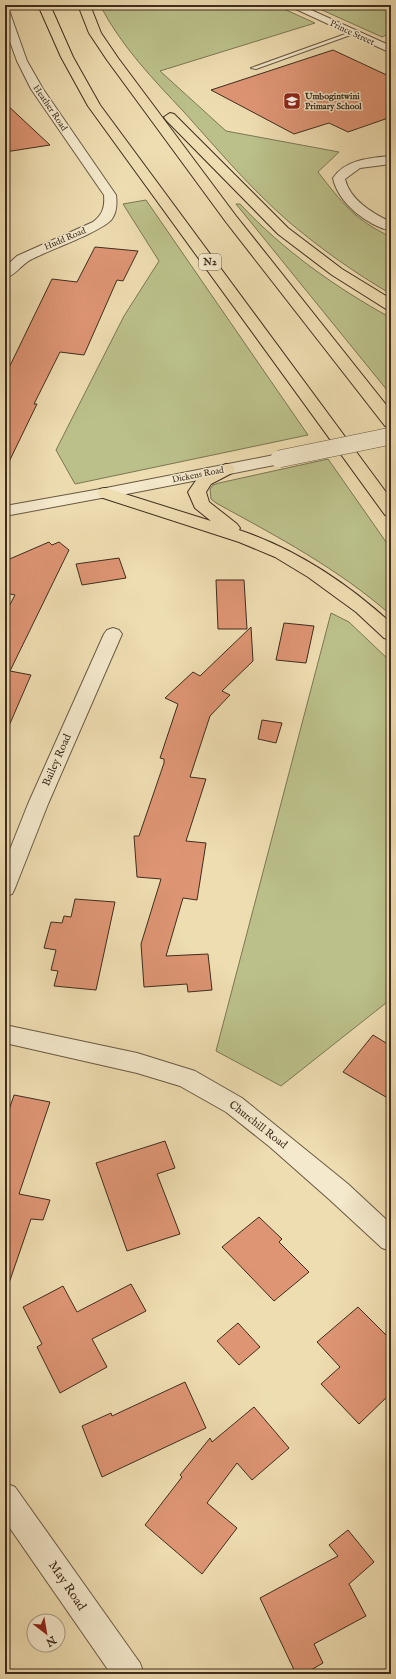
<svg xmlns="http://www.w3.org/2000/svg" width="396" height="1679" font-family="'IM FELL English',serif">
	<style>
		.green { fill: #bbc08a; stroke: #7c7654 }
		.building { fill: #de9574; stroke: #3e2d1e }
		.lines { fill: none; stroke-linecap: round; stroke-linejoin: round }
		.service-casing { stroke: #6a5943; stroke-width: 2 }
		.minor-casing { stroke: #6a5943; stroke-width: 2 }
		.tertiary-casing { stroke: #6a5943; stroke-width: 2 }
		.motorway-casing { stroke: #3e2d1e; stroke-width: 2 }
		.service { fill: #f4e9cc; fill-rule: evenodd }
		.minor { fill: #f4e9cc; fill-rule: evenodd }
		.tertiary { fill: #f4e9cc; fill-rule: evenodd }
		.motorway { fill: #eeddb1; fill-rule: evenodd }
		.tertiary-bridge-casing { stroke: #6a5943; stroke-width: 18; stroke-linecap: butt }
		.tertiary-bridge { stroke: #f4e9cc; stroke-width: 17 }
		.labels { text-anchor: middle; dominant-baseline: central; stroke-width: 3; stroke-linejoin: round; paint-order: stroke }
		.far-street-label { font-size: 9px; fill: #3e2d1e; stroke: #f4e9cc }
		.far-poi-label { font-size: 9px; font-weight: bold; fill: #3e2d1e; stroke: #f4e9cc; text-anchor: start }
		.shield { fill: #f4e9cc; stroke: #756552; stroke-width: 1 }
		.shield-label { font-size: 10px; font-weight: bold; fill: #3e2d1e }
		.street-label { font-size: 11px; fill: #3e2d1e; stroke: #f4e9cc }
		.near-street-label { font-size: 13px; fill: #3e2d1e; stroke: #f4e9cc }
	</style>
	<rect width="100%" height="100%" fill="#eeddb1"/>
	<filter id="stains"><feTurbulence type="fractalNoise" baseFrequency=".005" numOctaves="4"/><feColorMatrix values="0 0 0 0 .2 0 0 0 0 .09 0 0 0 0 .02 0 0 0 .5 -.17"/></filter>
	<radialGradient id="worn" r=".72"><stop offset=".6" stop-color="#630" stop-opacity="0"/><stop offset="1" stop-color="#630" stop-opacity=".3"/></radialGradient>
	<!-- green -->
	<g class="green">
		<path d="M100 5H275L315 23 160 71 226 131 339 152 318 172C342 203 355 220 391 237V294C355 273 321 249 289 222 251 189 218 150 184 112 153 79 121 46 100 5Z"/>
		<path d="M391 5V33L382 37 313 6Z"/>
		<path d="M146 200 308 435 75 484 56 450 124 316 159 261 123 204Z"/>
		<path d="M236 204H240C284 251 335 287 391 318V395Z"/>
		<path d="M328 459 391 549V615C337 568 278 537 216 503L211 499 210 489 213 485 219 483Z"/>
		<path d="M331 613 349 622 391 662V999L281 1086 216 1051Z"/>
	</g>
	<!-- building -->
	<g class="building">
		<path d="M333 50 391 77V117L348 132 329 123 294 134 211 90Z"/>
		<path d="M5 103 50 145 5 152Z"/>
		<path d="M95 247 138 251 123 281 117 280 84 355 60 352 34 404H37L5 470V376L52 279 77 282Z"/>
		<path d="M49 542 52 545 59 542 69 550 10 671 31 675 5 735V614L15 595 5 593V561Z"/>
		<path d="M119 558 126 578 82 585 76 564Z"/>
		<path d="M216 580H244L247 629H218Z"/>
		<path d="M284 623 314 626 306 663 276 660Z"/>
		<path d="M251 627 253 661 222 691 230 695 210 716 190 777 206 779 186 841 206 843 197 900 183 898 166 956 208 954 212 990 188 992 187 984 144 987 141 944 161 879 137 877 134 836H139L164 763V759L160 758 178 704 165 698 193 672 200 676Z"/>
		<path d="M262 720 282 723 276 743 258 739Z"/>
		<path d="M75 899 115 902 96 990 54 986 58 971 51 970 56 950 44 948 51 922 62 923 64 916 71 917Z"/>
		<path d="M373 1035 391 1046V1100L343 1072Z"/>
		<path d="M14 1095 50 1102 19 1194 50 1200 43 1220 31 1219 8 1286 5 1285V1122Z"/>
		<path d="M165 1141 175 1168 157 1174 180 1234 127 1251 96 1163Z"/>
		<path d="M259 1217 282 1239 279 1242 309 1272 274 1301 222 1247Z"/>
		<path d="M131 1284 146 1311 92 1339 107 1367 60 1393 37 1347 42 1344 23 1307 63 1286 77 1312Z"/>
		<path d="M358 1307 391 1340V1393L359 1424 321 1384 340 1367 317 1342Z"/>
		<path d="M238 1323 260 1347 239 1365 217 1341Z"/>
		<path d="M185 1382 206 1428 102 1477 82 1426 111 1413 112 1416Z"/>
		<path d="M254 1407 289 1448 252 1480 237 1463 207 1503 237 1528 202 1574 145 1525 182 1477 180 1475 210 1438 212 1442Z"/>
		<path d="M348 1530 374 1562 349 1584 366 1616 314 1644 323 1663 304 1674H296L260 1598 338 1556 329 1545Z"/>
	</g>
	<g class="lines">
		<defs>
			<path id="service" d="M351 32 356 33 256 69 251 68Z"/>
			<g id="minor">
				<path d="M287 5H300L391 46V53Z"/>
				<path d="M5 10 10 13 27 61 43 89 116 195C117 203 117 212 112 219 103 231 47 251 30 260 21 265 15 276 5 278V267L17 256 93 222C103 214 105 207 104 195L31 89 17 61 5 28Z"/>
				<path d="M391 156V164L360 168 345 179C350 200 372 213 391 222V231C367 225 338 203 333 178 346 159 370 158 391 156Z"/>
				<path d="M106 488 112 490 114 493 112 496 5 516V506Z"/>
				<path d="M113 628 119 630 122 634 48 804 15 888 12 894 5 896V862L28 804 104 634 107 630Z"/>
				<path d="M5 1025 137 1053 195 1071 242 1098 348 1184 391 1224V1251L382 1248 330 1200 270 1147 226 1112 180 1086 137 1073 5 1043Z"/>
				<path d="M5 1483 15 1487 140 1663 144 1674H111L5 1521Z"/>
			</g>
			<path id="tertiary" d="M279 454 285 455 288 459 285 463 106 498 100 497 97 493 100 489 106 488Z"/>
			<g id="motorway">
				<path d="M38 5H50L73 57 100 105 391 499V516L385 515 88 106 61 57Z"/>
				<path d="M78 5H90L101 33 118 58 236 216 391 411V427L385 426 226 222 107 60 89 33Z"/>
				<path d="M170 113 174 114 288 228 342 269 391 299V311L386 309 332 275 278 234 166 120 164 117Z"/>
				<path d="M226 464 232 465 235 469 232 473 211 484 206 492 209 502 237 524 240 528 239 530C296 549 347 583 391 623V640L384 638 356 612 308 577 275 557 239 542 100 497 97 493 100 489 106 488 211 521 195 508 188 492 199 476Z"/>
			</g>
		</defs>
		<!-- service casing -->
		<use href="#service" class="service-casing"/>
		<!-- minor casing -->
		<use href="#minor" class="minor-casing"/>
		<!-- tertiary casing -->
		<use href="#tertiary" class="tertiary-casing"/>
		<!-- motorway casing -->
		<use href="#motorway" class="motorway-casing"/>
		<!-- service -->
		<use href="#service" class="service"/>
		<!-- minor -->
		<use href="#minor" class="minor"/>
		<!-- tertiary -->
		<use href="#tertiary" class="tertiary"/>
		<!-- motorway -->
		<use href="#motorway" class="motorway"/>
		<defs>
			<path id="tertiary-bridge" d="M279 459 391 436"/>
		</defs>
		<!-- tertiary-bridge casing -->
		<use href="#tertiary-bridge" class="tertiary-bridge-casing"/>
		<!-- tertiary-bridge -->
		<use href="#tertiary-bridge" class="tertiary-bridge"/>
	</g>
	<!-- icons -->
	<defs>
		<symbol id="school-square" viewBox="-11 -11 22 22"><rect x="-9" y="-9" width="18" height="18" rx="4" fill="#8f2418" stroke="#f4e9cc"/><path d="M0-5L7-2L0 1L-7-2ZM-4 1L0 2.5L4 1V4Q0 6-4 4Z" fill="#fff"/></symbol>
	</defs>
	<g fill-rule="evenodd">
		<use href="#school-square" x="282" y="91" width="20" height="20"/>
	</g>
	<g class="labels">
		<!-- far-street labels -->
		<g class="far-street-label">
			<text transform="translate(352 33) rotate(25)">Prince Street</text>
			<text transform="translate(50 108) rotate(56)">Heather Road</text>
			<text transform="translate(65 239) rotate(-23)">Hudd Road</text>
			<text transform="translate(198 475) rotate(-11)">Dickens Road</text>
		</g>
		<!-- far-poi labels -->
		<g class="far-poi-label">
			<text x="305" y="96">Umbogintwini<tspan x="305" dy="10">Primary School</tspan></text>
		</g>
		<!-- shield labels -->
		<rect class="shield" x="199" y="254" width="22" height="16" rx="3"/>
		<g class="shield-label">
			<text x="210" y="262">N2</text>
		</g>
		<!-- street labels -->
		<g class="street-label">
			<text transform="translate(57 760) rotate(-66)">Bailey Road</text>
			<text transform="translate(258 1125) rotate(38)">Churchill Road</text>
		</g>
		<!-- near-street labels -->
		<g class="near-street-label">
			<text transform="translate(67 1586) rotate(56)">May Road</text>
		</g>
	</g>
	<!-- margin -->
	<rect width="396" height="1679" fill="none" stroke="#eeddb1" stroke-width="20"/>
	<rect x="6" y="6" width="384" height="1667" fill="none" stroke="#3e2d1e" stroke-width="2"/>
	<rect x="10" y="10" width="376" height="1659" fill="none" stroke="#3e2d1e"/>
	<!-- north arrow -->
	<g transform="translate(46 1633) rotate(149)"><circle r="19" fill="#f4e9cc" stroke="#ab9e86"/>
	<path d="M0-3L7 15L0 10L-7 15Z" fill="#8f2418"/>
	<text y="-6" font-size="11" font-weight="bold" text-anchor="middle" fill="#3e2d1e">N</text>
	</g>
	<rect width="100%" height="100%" filter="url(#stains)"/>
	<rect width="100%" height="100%" fill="url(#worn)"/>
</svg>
